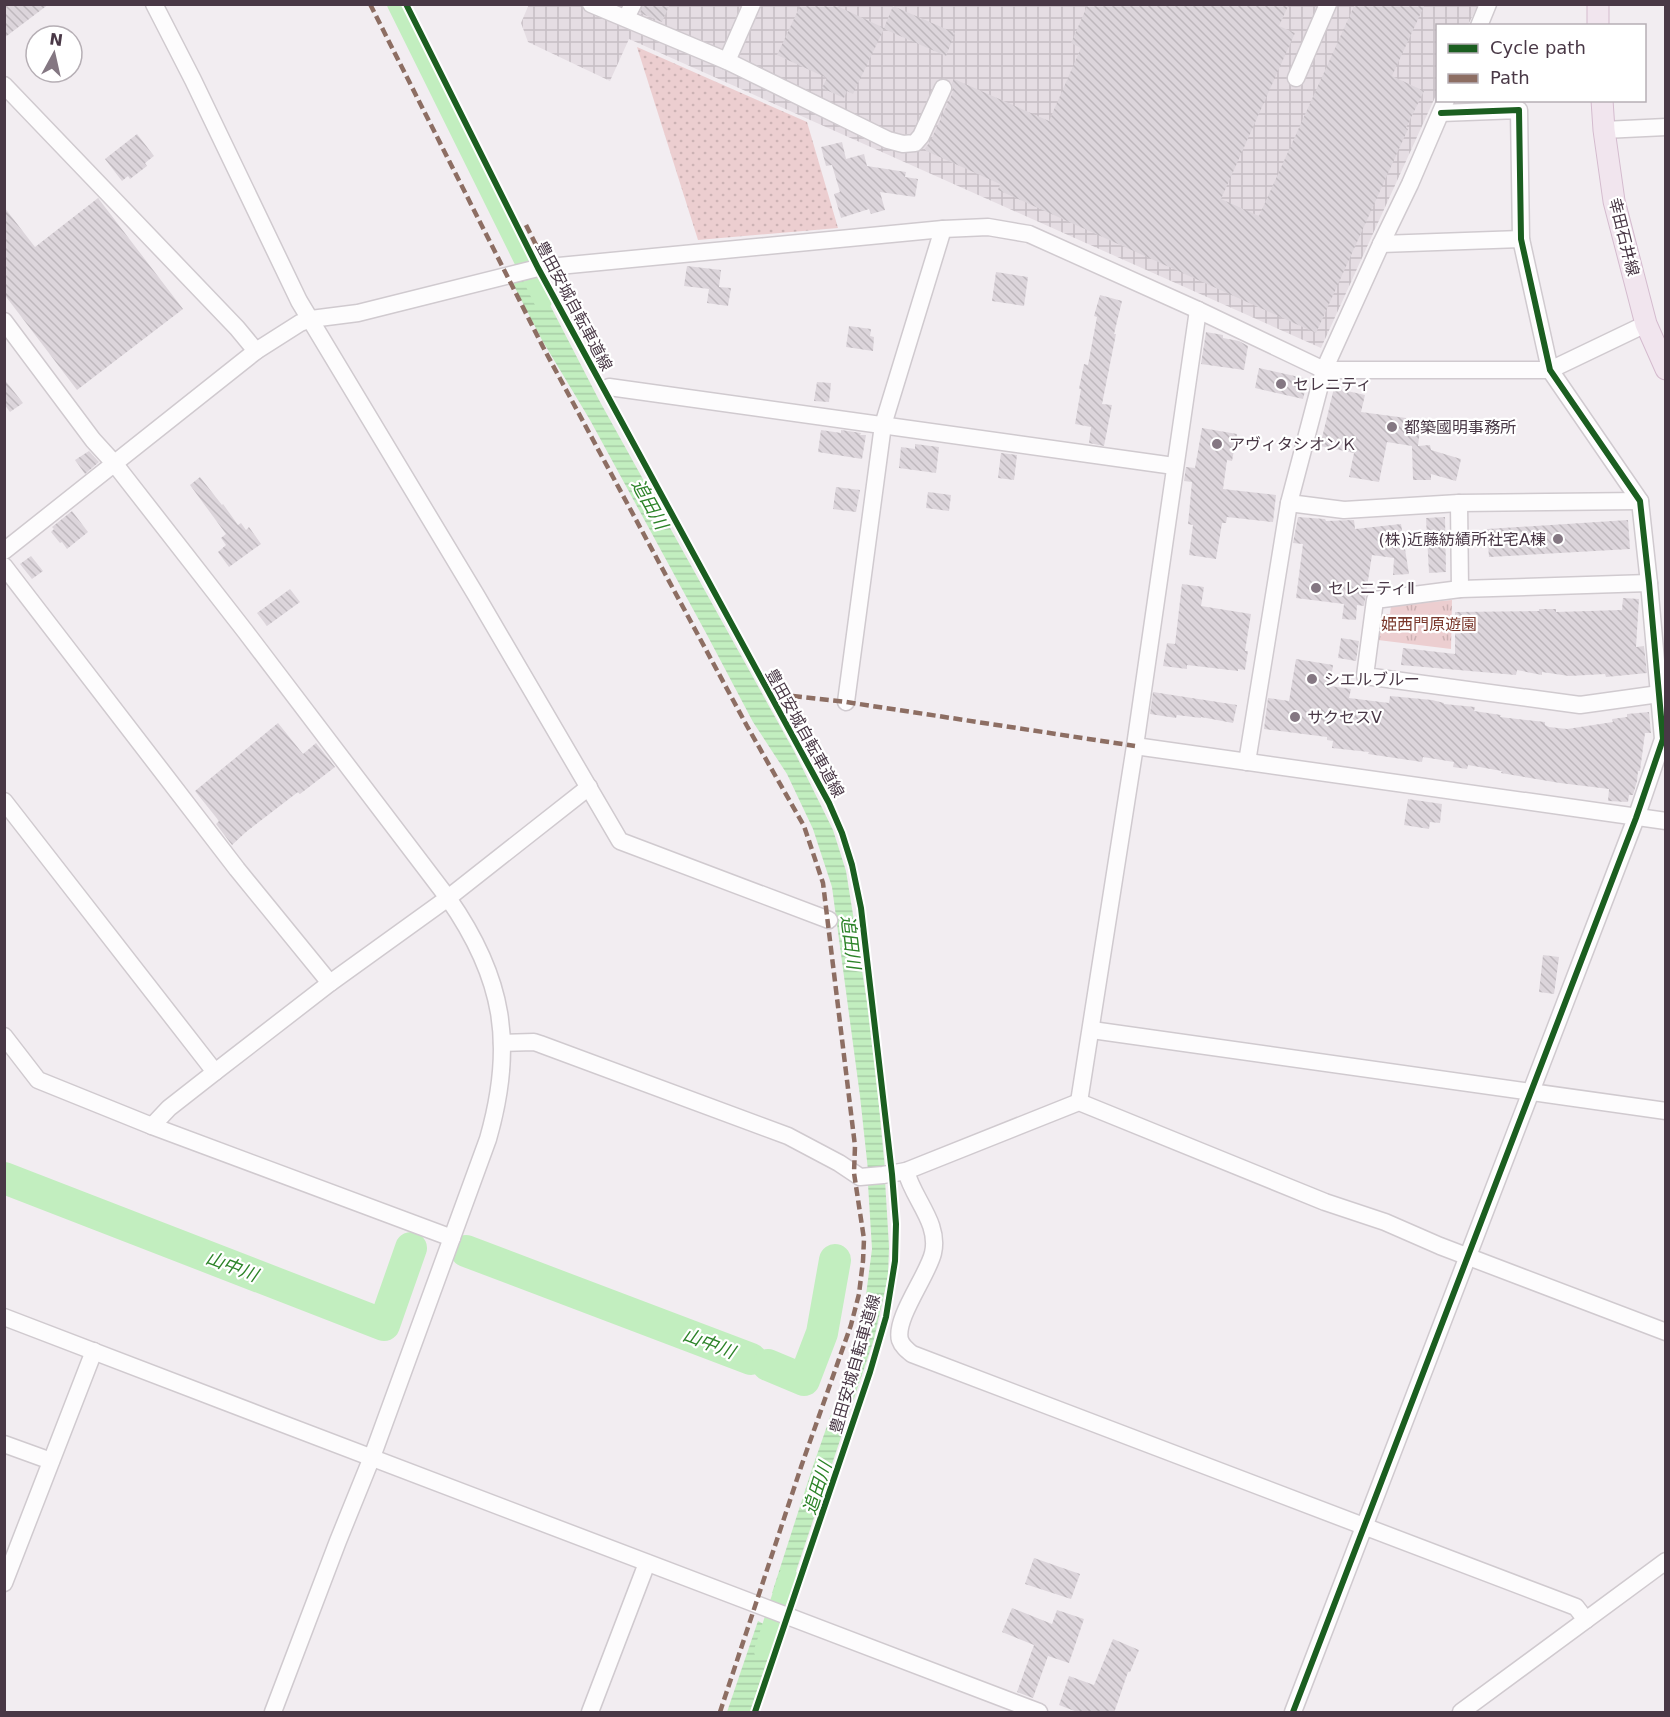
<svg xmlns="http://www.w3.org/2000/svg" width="1670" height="1717" font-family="'DejaVu Sans','Noto Sans JP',sans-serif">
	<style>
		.industrial { fill: url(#industrial-grid) }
		.grass { fill: url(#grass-dots) }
		.park { fill: url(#park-tufts) }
		.water { fill: url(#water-rules) }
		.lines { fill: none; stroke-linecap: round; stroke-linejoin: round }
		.canal { stroke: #c2eebf; stroke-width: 18 }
		.river { stroke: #c2eebf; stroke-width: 32 }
		.building { fill: url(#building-back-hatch) }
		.minor-casing { stroke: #d0cacf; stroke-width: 19 }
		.major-casing { stroke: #d4bbce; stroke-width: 23 }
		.minor { stroke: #fdfcfd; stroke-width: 16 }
		.major { stroke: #f1e5ee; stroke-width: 21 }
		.quiet { stroke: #8d6e63; stroke-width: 4.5; stroke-dasharray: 9 4.5; stroke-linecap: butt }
		.cycleway-casing { stroke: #fff; stroke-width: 10 }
		.cycleway { stroke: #1b5e20; stroke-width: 6 }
		.poi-dot { fill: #847782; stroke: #fff; stroke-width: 2 }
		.labels { text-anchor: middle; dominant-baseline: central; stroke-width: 4.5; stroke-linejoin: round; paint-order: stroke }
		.street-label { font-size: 16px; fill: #493846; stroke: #fff }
		.poi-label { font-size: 16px; fill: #493846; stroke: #fff; text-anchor: start }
		.park-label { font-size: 16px; fill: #7a382c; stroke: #fff }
		.water-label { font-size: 18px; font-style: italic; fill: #2c8328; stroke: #fff }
	</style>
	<defs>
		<pattern id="industrial-grid" width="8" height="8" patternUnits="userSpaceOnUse" patternTransform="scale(1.5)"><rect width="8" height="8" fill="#e5dde3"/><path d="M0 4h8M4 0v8" fill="none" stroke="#c6bec4"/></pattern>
		<pattern id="grass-dots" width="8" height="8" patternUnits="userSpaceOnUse" patternTransform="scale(1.5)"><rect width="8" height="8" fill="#ecced0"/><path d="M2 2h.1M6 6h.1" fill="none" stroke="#ccb2b4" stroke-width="1.8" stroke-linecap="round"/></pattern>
		<pattern id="park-tufts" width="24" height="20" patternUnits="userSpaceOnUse" patternTransform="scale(1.5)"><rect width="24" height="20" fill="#ecced0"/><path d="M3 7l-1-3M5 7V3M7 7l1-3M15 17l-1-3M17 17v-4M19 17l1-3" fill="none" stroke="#ccb2b4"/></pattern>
		<pattern id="water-rules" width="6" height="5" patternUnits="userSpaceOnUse" patternTransform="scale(1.5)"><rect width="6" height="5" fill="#c2eebf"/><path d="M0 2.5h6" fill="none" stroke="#a8cda6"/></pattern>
		<pattern id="building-back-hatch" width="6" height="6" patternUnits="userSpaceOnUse" patternTransform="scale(1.5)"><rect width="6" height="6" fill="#dcd5db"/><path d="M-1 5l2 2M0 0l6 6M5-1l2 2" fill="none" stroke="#beb8bd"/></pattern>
	</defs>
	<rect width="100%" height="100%" fill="#f2edf1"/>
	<!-- industrial -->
	<path class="industrial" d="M529 4 1478 5 1468 25 1438 26 1437 93 1321 348 629 39 610 81 528 42 521 23Z"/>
	<!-- grass -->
	<path class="grass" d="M637 47 807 122 838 228 698 240Z"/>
	<!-- park -->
	<path class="park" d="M1452 600 1451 649 1378 640 1382 614H1390L1391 606Z"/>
	<!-- water -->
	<g class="water">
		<path d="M536 278 599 400 794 751 833 830 846 871 872 1033 885 1169 868 1170 860 1096 832 887 813 829 787 774 753 722 706 633 590 420 542 340 512 282Z"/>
		<path d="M885 1180 889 1247 888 1277 874 1339 787 1598 772 1593 812 1469 849 1363 865 1303 872 1249 868 1184Z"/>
		<path d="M758 1621 777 1631 750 1712H727Z"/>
	</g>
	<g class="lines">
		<!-- canal -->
		<g class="canal">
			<path d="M396 4 543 301"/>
			<path d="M763 1651 788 1575"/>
		</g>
		<!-- river -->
		<g class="river">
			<path d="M4 1178 384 1325 411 1248"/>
			<path d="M466 1251 751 1359"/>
			<path d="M768 1365 804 1380 822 1333 835 1260"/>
		</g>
	</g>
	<!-- building -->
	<g class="building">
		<path d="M4 4H49L4 38Z"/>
		<path d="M643 4H670L662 22 640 13Z"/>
		<path d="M801 4H833L884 28 893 6 955 33 946 56 884 29 853 94 847 91 844 98 822 88 827 78 777 55Z"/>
		<path d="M1088 4H1289L1279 26 1295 33 1221 199 1259 216 1355 4H1425L1392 76 1424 91 1406 128 1408 129 1316 333 998 190 1000 184 924 150 931 140 953 92 952 83 954 79 1049 121 1081 48 1071 43Z"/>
		<path d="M137 134 154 156 145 163 147 166 130 179 128 176 122 181 105 159Z"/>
		<path d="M842 142 846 159 864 154 867 166 906 172 905 177 918 179 915 197 880 192 885 210 871 214 869 209 841 218 834 194 840 192 832 165 826 166 821 147Z"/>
		<path d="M98 198 183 309 77 390 4 294V207L35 247Z"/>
		<path d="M687 266 721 270 719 287 731 288 728 306 707 303 709 289 684 286Z"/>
		<path d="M996 272 1028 277 1024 306 992 301Z"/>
		<path d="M1100 295 1122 301 1114 334H1116L1102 404 1112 405 1104 446 1089 443 1091 427 1075 424 1081 389H1079L1084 364 1088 365 1097 317 1094 316Z"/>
		<path d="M849 326 871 329 870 336 874 337 873 351 846 347Z"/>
		<path d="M1206 332 1223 335V338L1239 341 1248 346 1244 370 1201 364Z"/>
		<path d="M1259 368 1308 379 1303 399 1255 388Z"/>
		<path d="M4 379 23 403 10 412 4 404Z"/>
		<path d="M817 382 831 383 829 402 814 401Z"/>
		<path d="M1334 388 1365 395 1361 412 1421 420 1418 446 1430 445 1431 450 1461 459 1456 481 1431 474V480H1413L1412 446 1387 442 1379 482 1349 477 1354 453 1320 446Z"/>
		<path d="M1202 428 1237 434 1232 461 1227 460 1223 489 1276 495 1273 522 1227 517 1226 523H1222L1216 559 1189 555 1193 525 1188 524 1192 482 1184 481 1186 467 1195 468Z"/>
		<path d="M821 430 841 433V430L861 433 860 435H866L862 459 818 452Z"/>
		<path d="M915 444 939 447 936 473 899 468 901 447 915 449Z"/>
		<path d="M89 451 99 462 85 474 75 460Z"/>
		<path d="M1001 453 1017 455 1014 480 998 478Z"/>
		<path d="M200 477 222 505 223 504 238 525 241 523 246 530 249 527 261 544 229 567 218 552 226 545 221 538 226 534 190 485Z"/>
		<path d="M836 487 860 490 856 512 833 509Z"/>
		<path d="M928 492 951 495 949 511 926 508Z"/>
		<path d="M72 511 88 532 67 549 62 542 60 543 51 532 54 529 52 527Z"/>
		<path d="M1298 517 1325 519 1326 521 1354 520 1355 529 1401 524 1409 574 1393 575 1394 558 1372 555 1364 606 1357 605 1356 620 1342 619 1344 604 1296 598 1303 544 1293 543Z"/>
		<path d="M1445 517 1446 572 1429 573 1426 518Z"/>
		<path d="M1628 520 1630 549 1489 557 1487 529Z"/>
		<path d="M31 556 43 571 32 579 20 564Z"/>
		<path d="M1182 584 1204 587 1201 606 1251 614 1245 651H1248L1245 670 1238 669V671L1187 665V669L1163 666 1167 643 1175 644Z"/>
		<path d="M290 589 300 602 267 626 257 613Z"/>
		<path d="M1623 598 1639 599 1636 647 1644 646 1647 673 1606 677 1605 674 1569 676 1542 672V675L1517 670 1516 675 1401 665 1403 648 1455 654V612L1539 611V609H1556V612L1622 610Z"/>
		<path d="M1341 638 1359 641 1356 661 1338 658Z"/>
		<path d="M1296 659 1333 665 1330 686 1351 689 1349 698 1389 703 1390 696 1432 700 1444 703V704L1475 707 1474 711 1501 715 1500 717 1545 722V725L1549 727 1567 729 1613 722 1612 719 1627 717V714L1649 712 1651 733H1645L1640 771H1638L1637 781 1633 795H1629L1628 802 1608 801 1609 789 1560 783 1501 773 1502 771 1468 765 1467 769 1453 767 1454 762 1423 757 1422 762 1368 754 1369 752 1332 748 1333 741 1327 740V737L1264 729 1268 698 1289 701Z"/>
		<path d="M1153 692 1237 705 1233 723 1201 717V718L1177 715 1176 718 1150 714Z"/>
		<path d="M278 723 303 754 316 743 335 767 300 794 298 792 246 832 232 845 216 824 219 821 195 791Z"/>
		<path d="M1408 799 1442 804 1440 823 1430 822 1429 829 1404 825Z"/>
		<path d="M1543 955 1559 957 1554 994 1539 992Z"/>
		<path d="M1034 1558 1080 1574 1071 1599 1025 1584Z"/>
		<path d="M1012 1608 1052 1624 1057 1610 1084 1619 1069 1663 1048 1656 1033 1698 1017 1692 1034 1645 1002 1632Z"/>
		<path d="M1113 1639 1139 1650 1130 1672H1128L1114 1713H1080L1059 1705 1069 1676 1094 1685Z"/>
	</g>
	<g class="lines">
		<defs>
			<g id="minor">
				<path d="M154 4 193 80 299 301 476 595 620 841 829 920"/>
				<path d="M591 4 727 61 888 140 903 144 915 143 921 136 943 88"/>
				<path d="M626 18 633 4"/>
				<path d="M1479 26 1488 4"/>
				<path d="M727 61 752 4"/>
				<path d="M1296 78 1328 4"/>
				<path d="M4 85 237 328 256 351"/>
				<path d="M1604 130 1666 127"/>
				<path d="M1381 244 1521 239"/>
				<path d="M4 321 93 440 114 463 245 631 448 898C504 978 515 1045 488 1139L372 1457 338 1541 273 1712"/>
				<path d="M609 387 1174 466"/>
				<path d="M1289 503 1344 510 1459 503 1640 501"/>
				<path d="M1459 503 1460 589"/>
				<path d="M4 551 256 351 300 323 311 319 358 313 538 268 943 229 988 227 1029 234 1198 310 1324 370H1550L1646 324"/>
				<path d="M4 566 237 869 330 983"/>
				<path d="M1649 583 1460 589 1375 600 1365 676 1580 705 1659 694"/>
				<path d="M846 702 883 425 943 229"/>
				<path d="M1135 746 1666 821"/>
				<path d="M1247 762 1289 503 1324 370 1381 244 1410 184 1446 100"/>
				<path d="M4 801 215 1072"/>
				<path d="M1092 1030 1666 1111"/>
				<path d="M4 1036 38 1080 152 1126 452 1238"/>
				<path d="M502 1043 534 1042 540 1044 788 1136 839 1163 860 1177 883 1175 906 1171 1079 1102 1325 1202 1385 1222 1440 1246 1666 1332"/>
				<path d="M1079 1102 1135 746 1198 310"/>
				<path d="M152 1126 169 1108 215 1072 330 983 448 898 589 787"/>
				<path d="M906 1171C913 1199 940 1223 933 1253 928 1275 894 1319 900 1340 902 1346 907 1350 912 1354L1576 1607 1586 1620"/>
				<path d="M4 1317C349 1449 694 1582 1039 1712"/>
				<path d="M4 1444 51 1461"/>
				<path d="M4 1583 94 1351"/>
				<path d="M590 1712 647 1563"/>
				<path d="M1293 1712 1636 818 1663 739 1649 583 1640 501 1550 370 1521 239 1519 110 1441 113"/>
				<path d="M1461 1712 1666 1561"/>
			</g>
			<g id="major">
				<path d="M1598 4V26"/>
				<path d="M1602 100 1604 130 1614 201 1646 324 1666 369"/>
			</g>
		</defs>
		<!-- minor casing -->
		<use href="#minor" class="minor-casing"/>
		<!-- major casing -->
		<use href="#major" class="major-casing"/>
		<!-- minor -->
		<use href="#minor" class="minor"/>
		<!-- major -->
		<use href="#major" class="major"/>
		<!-- quiet -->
		<g class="quiet">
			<path d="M370 4 543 347 747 726 804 826 823 883 855 1146 854 1173 864 1239 863 1261 859 1294 851 1325 801 1467 720 1712"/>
			<path d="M526 225 553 279"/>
			<path d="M771 686 775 694 846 702 1135 746"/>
		</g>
		<defs>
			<g id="cycleway">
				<path d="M406 4 538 268 829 803 842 833 852 865 861 908 892 1174 896 1224 895 1261 886 1317 870 1372 755 1712"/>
				<path d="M1293 1712 1636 818 1663 739 1649 583 1640 501 1550 370 1521 239 1519 110 1441 113"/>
			</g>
		</defs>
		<!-- cycleway casing -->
		<use href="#cycleway" class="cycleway-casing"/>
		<!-- cycleway -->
		<use href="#cycleway" class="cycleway"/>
	</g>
	<!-- markers -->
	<g class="poi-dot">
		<circle cx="1281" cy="384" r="6"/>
		<circle cx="1392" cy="427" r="6"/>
		<circle cx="1217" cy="444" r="6"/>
		<circle cx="1558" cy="539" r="6"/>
		<circle cx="1316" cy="588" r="6"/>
		<circle cx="1312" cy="679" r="6"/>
		<circle cx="1295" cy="717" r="6"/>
	</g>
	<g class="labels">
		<!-- street labels -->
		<g class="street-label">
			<text transform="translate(1624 237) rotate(76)">幸田石井線</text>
			<text transform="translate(574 306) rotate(62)">豊田安城自転車道線</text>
			<text transform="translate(805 733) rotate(61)">豊田安城自転車道線</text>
			<text transform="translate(855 1364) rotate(-74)">豊田安城自転車道線</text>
		</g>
		<!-- poi labels -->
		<g class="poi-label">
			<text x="1293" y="384">セレニティ</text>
			<text x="1404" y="427">都築國明事務所</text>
			<text x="1229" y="444">アヴィタシオンＫ</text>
			<text x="1546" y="539" text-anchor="end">(株)近藤紡績所社宅A棟</text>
			<text x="1328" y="588">セレニティⅡ</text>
			<text x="1324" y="679">シエルブルー</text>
			<text x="1307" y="717">サクセスⅤ</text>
		</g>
		<!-- park labels -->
		<g class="park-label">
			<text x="1429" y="624">姫西門原遊園</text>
		</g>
		<!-- water labels -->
		<g class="water-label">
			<text transform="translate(650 504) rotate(61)">追田川</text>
			<text transform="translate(851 942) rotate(83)">追田川</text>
			<text transform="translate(232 1266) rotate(21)">山中川</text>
			<text transform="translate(709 1343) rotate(21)">山中川</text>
			<text transform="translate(817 1488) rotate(-72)">追田川</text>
		</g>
	</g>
	<!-- border -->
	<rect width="1670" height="1717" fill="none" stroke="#493846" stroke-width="12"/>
	<!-- legend -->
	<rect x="1436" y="24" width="210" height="78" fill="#ffffff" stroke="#b6afb5" stroke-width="1.5"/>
	<rect x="1448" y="44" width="30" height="9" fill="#1b5e20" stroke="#b6afb5" stroke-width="1.5"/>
	<text x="1490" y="54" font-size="18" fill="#493846">Cycle path</text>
	<rect x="1448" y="74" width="30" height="9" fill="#8d6e63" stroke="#b6afb5" stroke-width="1.5"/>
	<text x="1490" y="84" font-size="18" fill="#493846">Path</text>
	<!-- north arrow -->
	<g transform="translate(54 54) rotate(8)"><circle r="28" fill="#ffffff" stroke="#b6afb5" stroke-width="1.5"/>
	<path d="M0-4.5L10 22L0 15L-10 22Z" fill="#847782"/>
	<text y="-9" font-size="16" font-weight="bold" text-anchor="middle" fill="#493846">N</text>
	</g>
</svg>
